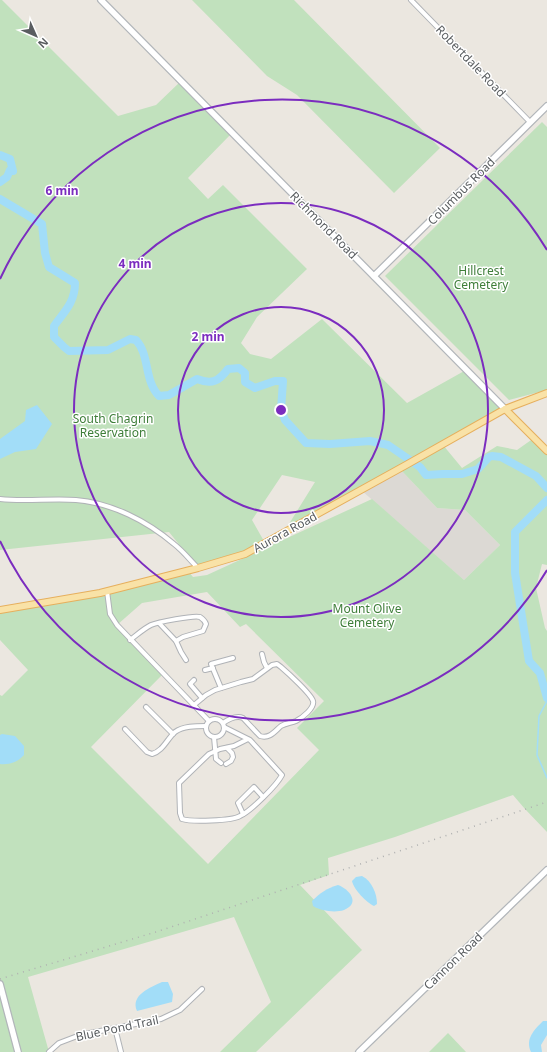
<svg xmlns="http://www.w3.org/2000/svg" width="547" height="1052" font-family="'Noto Sans',sans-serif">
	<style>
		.industrial { fill: #dcd9d4 }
		.green { fill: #c1e1bd; fill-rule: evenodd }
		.water { fill: #a2ddf8 }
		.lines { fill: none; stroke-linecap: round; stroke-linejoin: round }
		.stream { stroke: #a2ddf8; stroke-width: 1.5 }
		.river { stroke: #a2ddf8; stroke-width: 8 }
		.street-casing { stroke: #b0b3b7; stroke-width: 6 }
		.secondary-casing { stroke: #b2b6ba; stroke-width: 8 }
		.primary-casing { stroke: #e6af5d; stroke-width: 8 }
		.street { stroke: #fff; stroke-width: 4 }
		.secondary { stroke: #fff; stroke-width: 5.5 }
		.primary { stroke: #f9e2a7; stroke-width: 6 }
		.rail { stroke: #afb0b0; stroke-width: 1.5; stroke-dasharray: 1 5; stroke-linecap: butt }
		.ring { fill: none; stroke: #7b2cbf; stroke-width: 2 }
		.labels { text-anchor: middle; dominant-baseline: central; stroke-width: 3; stroke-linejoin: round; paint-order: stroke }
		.street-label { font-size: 12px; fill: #595d60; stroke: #fff }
		.park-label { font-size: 12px; fill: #3e7e39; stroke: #fff }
		.centre { fill: #7b2cbf; stroke: #fff; stroke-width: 2 }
		.ring-label { font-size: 12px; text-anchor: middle; font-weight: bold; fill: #7b2cbf; stroke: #fff; stroke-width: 3; stroke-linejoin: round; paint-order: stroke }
	</style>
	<rect width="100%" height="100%" fill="#ebe7e0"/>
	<!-- industrial -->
	<path class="industrial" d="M400 469 437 508 465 510 500 545 464 580 361 490Z"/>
	<!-- green -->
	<g class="green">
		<path d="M0 0H2L118 116 156 105 181 81 232 133 188 178 208 199 223 185 307 269 257 317 241 343 250 354 271 359 322 319 407 403 466 370 505 409 443 445 462 468 497 446 517 450 534 438 547 451V565L542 564 536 588 545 628 547 631V832L525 809 513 795 395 837 328 858 329 875 300 885 362 950 256 1052H220L271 1002 234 917 28 977 49 1052H0V695L2 696 28 670 0 640V610L100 593 188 571 193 577 207 575 372 499 464 580 500 545 465 510 437 508 400 469 284 532 315 482 282 475 252 520 265 543 245 554 198 568 169 532 0 550ZM207 592 240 627 246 624 324 701 297 728 319 750 208 864 91 747 163 674 117 625 142 603Z"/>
		<path d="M192 0H294L440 148 394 193 297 95 267 76Z"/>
		<path d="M542 122 547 127V390L509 400 385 276Z"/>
		<path d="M448 1033 466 1052H429Z"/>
	</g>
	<!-- water -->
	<g class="water">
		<path d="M37 405 52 424 36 449 15 452 0 459V439L25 421 26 410Z"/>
		<path d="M2 734 15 736 24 746V755C18 762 9 765 0 764V735Z"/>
		<path d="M362 876C372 881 377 894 377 904L374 906C366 902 354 890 352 881L356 877Z"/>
		<path d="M338 885C349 889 361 903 344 910 335 913 321 911 313 906L312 901C320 893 327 888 338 885Z"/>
		<path d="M162 982H168L173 994 172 1002 137 1011C130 995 151 987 162 982Z"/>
		<path d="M543 1021H547V1035L541 1045 542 1052H531C525 1039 534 1030 543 1021Z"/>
	</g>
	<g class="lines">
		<!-- stream -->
		<path class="stream" d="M547 701 539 716 537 755 547 778"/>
		<!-- river -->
		<g class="river">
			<path d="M0 155 10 159 13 171 10 170 7 177 0 182"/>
			<path d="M0 199 42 224 45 253 49 267 75 283C75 302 65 311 54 326V337L64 347 69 351 108 350 130 339 136 340C150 355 144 381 159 396L169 395 197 379C212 385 219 381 228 369L239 368 245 373V382L255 388 275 381H283L281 410 285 420 306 443 330 444 370 441 388 445 420 467 426 475 443 474H462L478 469 489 457 492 456 501 457 536 476 547 488"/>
			<path d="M547 500 515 532V573L529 661 540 673 547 698"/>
		</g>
		<defs>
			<g id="street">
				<path d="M411 0 530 122"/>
				<path d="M0 499C25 502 51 498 76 500 112 503 147 521 174 544 183 551 190 560 198 568"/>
				<path d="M107 591 110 614 117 625 209 721"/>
				<path d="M159 623 176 641 181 652 186 660"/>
				<path d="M130 640C137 635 143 629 151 625 158 622 194 615 200 617 203 619 205 621 206 624L203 631 183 637 176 641"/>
				<path d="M262 654 264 662 267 668"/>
				<path d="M205 670 213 668"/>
				<path d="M194 680 190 684 202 698"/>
				<path d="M221 688 211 664 233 658"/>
				<path d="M194 705 206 695 215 690 241 682 253 679 272 665 277 664 281 667C288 673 311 694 313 701 315 708 302 718 296 721 291 723 286 723 281 726 275 731 270 739 260 736L243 718C236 715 229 719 223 723"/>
				<path d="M146 707 173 734"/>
				<circle cx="215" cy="728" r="9"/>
				<path d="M224 727 250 740 282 775C277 785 251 811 240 816 232 821 191 822 182 819L180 813 179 783 209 754 220 749 234 746 248 739"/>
				<path d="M125 729 147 752 152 754C163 751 167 739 175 732 183 726 196 726 206 726"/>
				<path d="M214 737 216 759 221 763"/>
				<path d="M226 764 231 761 233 757 232 753 227 748"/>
				<path d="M243 814 238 803 254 787 263 797"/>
				<path d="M115 1028 121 1052"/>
				<path d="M49 1052 59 1043 80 1035 161 1019 180 1010 202 989"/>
			</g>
			<g id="secondary">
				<path d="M101 0 505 409"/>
				<path d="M374 276 547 106"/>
				<path d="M0 984 18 1052"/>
				<path d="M359 1052 547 870"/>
			</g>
			<g id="primary">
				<path d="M505 409 547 451"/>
				<path d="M0 610 100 593 198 568 245 554 406 465 505 409 547 393"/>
			</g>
		</defs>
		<!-- street casing -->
		<use href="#street" class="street-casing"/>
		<!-- secondary casing -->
		<use href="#secondary" class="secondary-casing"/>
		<!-- primary casing -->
		<use href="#primary" class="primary-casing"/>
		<!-- street -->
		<use href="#street" class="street"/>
		<!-- secondary -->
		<use href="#secondary" class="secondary"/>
		<!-- primary -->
		<use href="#primary" class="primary"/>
		<!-- rail -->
		<path class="rail" d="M0 979 159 931 547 802"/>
	</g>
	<!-- distance rings -->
	<g class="ring">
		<circle cx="281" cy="410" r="103"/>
		<circle cx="281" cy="410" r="207"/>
		<path d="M547 570A310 310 0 0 1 0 541M0 279A310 310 0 0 1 547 250"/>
	</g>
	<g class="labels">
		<!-- street labels -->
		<g class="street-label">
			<text transform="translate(471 61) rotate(46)">Robertdale Road</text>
			<text transform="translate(461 191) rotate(-45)">Columbus Road</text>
			<text transform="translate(324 225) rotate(45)">Richmond Road</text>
			<text transform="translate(285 532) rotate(-29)">Aurora Road</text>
			<text transform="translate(453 961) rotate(-44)">Cannon Road</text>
			<text transform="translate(117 1028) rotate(-12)">Blue Pond Trail</text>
		</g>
		<!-- park labels -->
		<g class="park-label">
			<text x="481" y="270">Hillcrest<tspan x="481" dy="14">Cemetery</tspan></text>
			<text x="113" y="418">South Chagrin<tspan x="113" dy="14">Reservation</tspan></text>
			<text x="367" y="608">Mount Olive<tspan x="367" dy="14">Cemetery</tspan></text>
		</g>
	</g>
	<circle cx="281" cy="410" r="6" class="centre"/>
	<g class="ring-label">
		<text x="62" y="195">6 min</text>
		<text x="135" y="268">4 min</text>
		<text x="208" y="341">2 min</text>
	</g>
	<!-- north arrow -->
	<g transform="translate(36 36) rotate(135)" stroke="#ffffff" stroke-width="3" paint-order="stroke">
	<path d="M0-3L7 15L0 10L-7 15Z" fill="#595d60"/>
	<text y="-6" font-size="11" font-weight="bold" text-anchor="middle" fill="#595d60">N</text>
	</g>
</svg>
